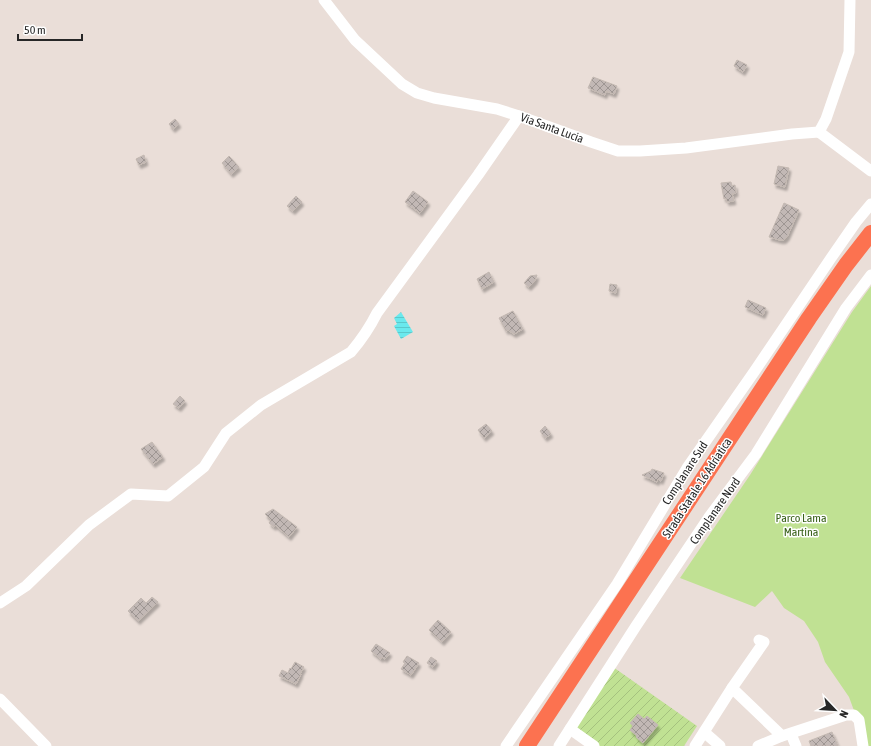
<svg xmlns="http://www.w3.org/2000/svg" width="871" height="746" font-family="'Asap Condensed',sans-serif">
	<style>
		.park { fill: #c0e193 }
		.garden { fill: url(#garden-furrows) }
		.water { fill: url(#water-rules) }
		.building { fill: url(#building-cross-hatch); stroke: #c4b9b2; filter: url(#shadow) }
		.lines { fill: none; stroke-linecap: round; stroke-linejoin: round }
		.minor { stroke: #fff; stroke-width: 11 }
		.highway { stroke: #fc7250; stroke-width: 16 }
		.labels { text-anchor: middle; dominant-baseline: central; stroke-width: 3; stroke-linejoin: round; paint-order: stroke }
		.street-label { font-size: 12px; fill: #272727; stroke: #fff }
		.park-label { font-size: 12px; fill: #396119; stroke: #fff }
	</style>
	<defs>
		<pattern id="garden-furrows" width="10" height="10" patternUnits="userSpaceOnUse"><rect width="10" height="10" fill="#c0e193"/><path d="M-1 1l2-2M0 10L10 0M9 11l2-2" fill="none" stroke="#a5c17f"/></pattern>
		<pattern id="water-rules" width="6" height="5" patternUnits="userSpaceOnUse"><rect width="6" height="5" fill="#6ae9ed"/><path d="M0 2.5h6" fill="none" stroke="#5cc8cb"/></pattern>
		<pattern id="building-cross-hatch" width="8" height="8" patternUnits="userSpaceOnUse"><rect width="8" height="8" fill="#c2b8b5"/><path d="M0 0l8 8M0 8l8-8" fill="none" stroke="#9e9693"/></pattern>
		<filter id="shadow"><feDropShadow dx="2" dy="3.5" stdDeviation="1" flood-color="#0004"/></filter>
	</defs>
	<rect width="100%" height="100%" fill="#eaded8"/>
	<!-- park -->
	<path class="park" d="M871 286V746H867L849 697 825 662 818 642 804 621 784 608 772 591 755 607 680 578 750 475 852 312Z"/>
	<!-- garden -->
	<path class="garden" d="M613 667 697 726 684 746H593L571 731Z"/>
	<!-- water -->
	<path class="water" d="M401 312 413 332 401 339 394 326 397 324 394 318Z"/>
	<!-- building -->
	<g class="building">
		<path d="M737 60 747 65 743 72 734 66Z"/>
		<path d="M593 77 617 86 614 94 606 91 605 95 588 88Z"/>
		<path d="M175 119 179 124 173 129 169 124Z"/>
		<path d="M144 155 146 162 139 165 136 159Z"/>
		<path d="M229 156 239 167 231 174 222 163Z"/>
		<path d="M778 166 789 168 785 187 774 184Z"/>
		<path d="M731 182 732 186 735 185 736 193 732 194 734 201 727 202 726 198 724 199 721 183Z"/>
		<path d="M413 191 428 202 420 213 405 202Z"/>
		<path d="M296 196 302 202 293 211 287 206Z"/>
		<path d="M784 203 799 210 787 237 784 240H780L769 237Z"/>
		<path d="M489 272 494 282 482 289 477 279Z"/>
		<path d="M537 275 535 281 529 287 524 283 530 276Z"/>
		<path d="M610 284 617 285 616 293 609 291Z"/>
		<path d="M748 300 766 308 763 315 745 307Z"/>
		<path d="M513 311 523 329 514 334 508 330 506 331 499 318Z"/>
		<path d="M180 396 185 401 179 408 173 404Z"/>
		<path d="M486 424 492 431 484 438 478 430Z"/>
		<path d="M545 426 551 434 545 438 540 431Z"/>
		<path d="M152 442 163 457 153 464 141 449Z"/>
		<path d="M652 469 664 473 661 481 658 479 657 482 642 475 651 471Z"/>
		<path d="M273 509 297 527 289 537 275 525 274 527 269 523 271 520 265 514Z"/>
		<path d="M152 597 158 602 138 621 128 611 141 598 146 603Z"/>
		<path d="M438 620 451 632 442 642 429 630Z"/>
		<path d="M376 644 390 653 385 659 382 657 381 659 371 651Z"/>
		<path d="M407 656 419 663 411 675 401 669 405 663 403 662Z"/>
		<path d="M431 657 437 661 433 667 427 663Z"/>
		<path d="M295 662 304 667 300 674H301L296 684 279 676 282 670 288 673 290 668 291 669Z"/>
		<path d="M638 714 644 719 647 716 658 725 643 743 636 737 637 736 630 730 633 726 630 723Z"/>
		<path d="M832 732 838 746H811L809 741Z"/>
	</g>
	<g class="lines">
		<!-- minor -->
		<g class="minor">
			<path d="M324 0 355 40 402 84 417 93 434 98 497 109 519 116 591 142 618 151H640L686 148 792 134 819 132"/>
			<path d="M819 132 826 119 849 52 850 0"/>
			<path d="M819 132 871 171"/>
			<path d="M0 603 26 586 89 525 131 494 168 496 204 467 226 433 261 405 351 352C362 339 369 329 377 313L478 175 519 116"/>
			<path d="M732 688 764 642 759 640"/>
			<path d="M0 699 46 746"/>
			<path d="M570 729 594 746"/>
			<path d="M704 732 720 746"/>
			<path d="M791 734 796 746"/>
			<path d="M506 746 617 584 687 468 754 372 831 258 856 222 871 204"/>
			<path d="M559 746 636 626 709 517 756 454 846 308 871 275"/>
			<path d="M695 746 732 688 782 736"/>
			<path d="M758 746 782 736 846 715H854L859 720 863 746"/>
		</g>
		<!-- highway -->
		<path class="highway" d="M527 746 809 318 846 265 871 233"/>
	</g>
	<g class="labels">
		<!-- street labels -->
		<g class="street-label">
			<text transform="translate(552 128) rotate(20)">Via Santa Lucia</text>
			<text transform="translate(685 473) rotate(-57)">Complanare Sud</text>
			<text transform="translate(697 488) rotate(-57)">Strada Statale 16 Adriatica</text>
			<text transform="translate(715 511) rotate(-55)">Complanare Nord</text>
		</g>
		<!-- park labels -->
		<g class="park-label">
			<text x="801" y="518">Parco Lama<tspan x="801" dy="14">Martina</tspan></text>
		</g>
	</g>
	<!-- north arrow -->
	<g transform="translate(835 710) rotate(115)" stroke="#ffffff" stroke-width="3" paint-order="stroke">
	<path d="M0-3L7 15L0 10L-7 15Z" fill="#272727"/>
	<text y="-6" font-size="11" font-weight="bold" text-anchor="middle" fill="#272727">N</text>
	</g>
	<!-- scale -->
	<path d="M18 34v6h64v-6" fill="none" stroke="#272727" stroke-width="2"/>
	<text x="24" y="34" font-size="12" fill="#272727" stroke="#ffffff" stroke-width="3" paint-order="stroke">50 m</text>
</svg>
